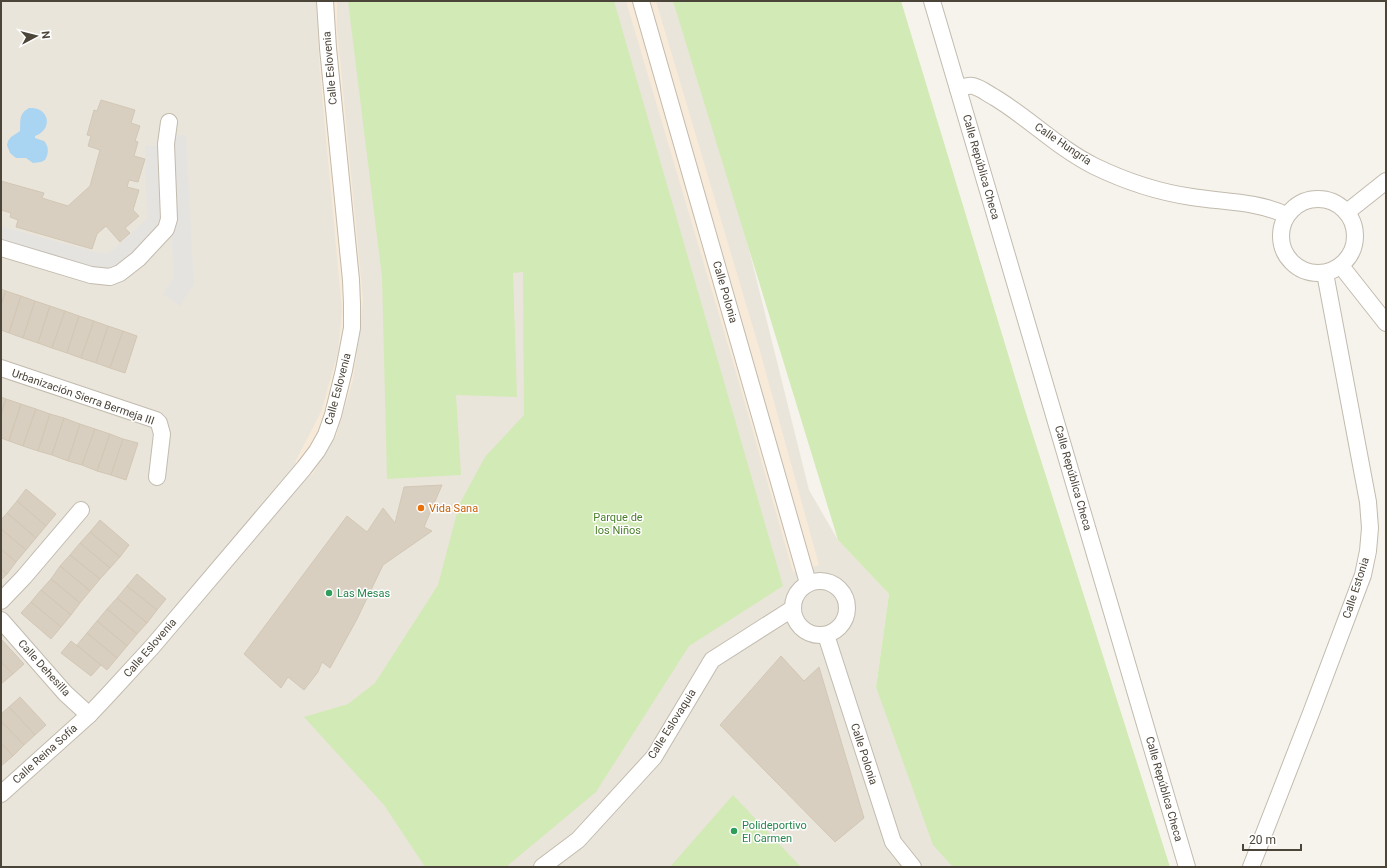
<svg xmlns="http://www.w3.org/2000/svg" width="1387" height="868" font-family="Roboto,sans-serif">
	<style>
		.residential { fill: #eae5da }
		.commercial { fill: #f7ead8 }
		.green { fill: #d2eab5 }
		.parking { fill: #e5e3e0 }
		.water { fill: #a9d4f2 }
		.building { fill: #d8cfc1; stroke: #d3c7b4 }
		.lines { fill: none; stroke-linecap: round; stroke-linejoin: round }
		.minor-casing { stroke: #c2bbae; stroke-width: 18 }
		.minor { stroke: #fff; stroke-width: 16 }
		.food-dot { fill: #e8710a; stroke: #fff; stroke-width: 1.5 }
		.leisure-dot { fill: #2e9e5b; stroke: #fff; stroke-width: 1.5 }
		.labels { text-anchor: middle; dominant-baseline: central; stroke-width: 3; stroke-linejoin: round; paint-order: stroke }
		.street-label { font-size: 11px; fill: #4b4439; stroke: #fff }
		.food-label { font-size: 11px; fill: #c56008; stroke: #fff; text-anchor: start }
		.park-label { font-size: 11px; fill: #4a7f2a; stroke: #fff }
		.leisure-label { font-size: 11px; fill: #27864d; stroke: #fff; text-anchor: start }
	</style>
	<rect width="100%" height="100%" fill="#f6f3ec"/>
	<!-- residential -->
	<path class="residential" d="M1 1H686L694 29 809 490 838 540 889 594 876 687 986 867H1Z"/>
	<!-- commercial -->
	<g class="commercial">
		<path d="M316 1H337V28L363 299 360 331 353 380 337 434 312 475 295 462 321 412 338 352 342 310 320 74Z"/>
		<path d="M626 1H656L760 351 819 565 793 572 738 379Z"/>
	</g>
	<!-- green -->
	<g class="green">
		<path d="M348 1H614L783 586 689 646 596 792 506 867H425L384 805 304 717 348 704 375 683 438 585 459 505 485 457 524 415 523 272 513 273 517 397 456 395 461 475 387 479 382 277Z"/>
		<path d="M673 1H901L1025 410 1170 867H953L933 845 876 687 889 594 838 540Z"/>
		<path d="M733 795 801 867H670Z"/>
	</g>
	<!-- parking -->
	<path class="parking" d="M168 135H186L194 284 180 306 163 294 173 279 174 271 171 234 120 273 1 248V226L95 252 105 253 113 250 147 219 145 146 159 145Z"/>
	<!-- water -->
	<path class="water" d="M29 108C49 106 54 129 35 136V138L44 141C49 147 49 153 45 160L41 162 33 163 26 158H16L10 153 7 145 8 141 11 137 20 131C21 121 18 114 29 108Z"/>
	<!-- building -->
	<g class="building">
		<path d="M101 100 135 110 131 123 140 126 135 141 138 142 134 156 145 159 138 182 129 180 127 187 139 190 133 210 139 216 125 228 130 233 120 242 106 226 97 234 92 249 16 227 18 220 10 217 11 213 1 210V181L44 193 42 198 68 206 90 186 100 150 88 146 91 136 87 135 94 110 97 111Z"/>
		<path d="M1 289 6 291 1 305Z"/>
		<path d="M6 291 21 296 9 333 1 330V305Z"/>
		<path d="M21 296 35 301 23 338 9 333Z"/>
		<path d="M35 301 50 306 38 343 23 338Z"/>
		<path d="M50 306 65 311 52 348 38 343Z"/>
		<path d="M65 311 79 316 67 353 52 348Z"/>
		<path d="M79 316 94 321 81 358 67 353Z"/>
		<path d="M94 321 108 326 96 363 81 358Z"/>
		<path d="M108 326 123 331 110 368 96 363Z"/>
		<path d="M123 331 137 336 125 373 110 368Z"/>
		<path d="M1 397 6 399 1 415Z"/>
		<path d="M6 399 21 404 9 441 1 438V415Z"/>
		<path d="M21 404 36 409 23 446 9 441Z"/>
		<path d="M36 409 50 414 38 451 23 446Z"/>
		<path d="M50 414 64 418 52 455 38 451Z"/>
		<path d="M64 418 80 424 68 461 52 455Z"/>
		<path d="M80 424 95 429 82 465 68 461Z"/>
		<path d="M95 429 110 434 97 471 82 465Z"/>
		<path d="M110 434 123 439 111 475 97 471Z"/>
		<path d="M123 439 138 443 126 480 111 475Z"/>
		<path d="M442 485 424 527 432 531 383 565 356 621 330 668 322 662 318 672 304 690 288 677 281 688 244 654 347 516 367 532 383 508 395 523 404 487Z"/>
		<path d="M26 489 56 514 46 526 17 501Z"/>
		<path d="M17 501 46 526 36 538 7 513Z"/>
		<path d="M7 513 36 538 26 550 1 529V520Z"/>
		<path d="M100 520 129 545 120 557 90 532Z"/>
		<path d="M1 529 26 550 16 562 1 549Z"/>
		<path d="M90 532 120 557 110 568 80 543Z"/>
		<path d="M80 543 110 568 100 579 70 555Z"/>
		<path d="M1 549 16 562 7 574 1 569Z"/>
		<path d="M70 555 100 579 90 591 60 566Z"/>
		<path d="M60 566 90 591 80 603 51 579Z"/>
		<path d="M1 569 7 574 1 580Z"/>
		<path d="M137 574 166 599 157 610 127 586Z"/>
		<path d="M51 579 80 603 71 615 41 590Z"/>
		<path d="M127 586 157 610 147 623 117 598Z"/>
		<path d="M41 590 71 615 61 627 31 602Z"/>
		<path d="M117 598 147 623 137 634 107 609Z"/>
		<path d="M31 602 61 627 51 639 21 613Z"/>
		<path d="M107 609 137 634 127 646 97 621Z"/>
		<path d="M97 621 127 646 117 658 87 633Z"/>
		<path d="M87 633 117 658 107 670 77 645Z"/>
		<path d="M1 639 24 664 13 674 1 662Z"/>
		<path d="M71 641 101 665 91 676 61 653Z"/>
		<path d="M781 656 804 681 819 667 864 818 835 842 720 725Z"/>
		<path d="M1 662 13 674 1 684Z"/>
		<path d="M20 697 46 725 35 735 9 707Z"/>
		<path d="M9 707 35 735 24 745 1 721V714Z"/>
		<path d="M1 721 24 745 13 756 1 743Z"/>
		<path d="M1 743 13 756 1 766Z"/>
	</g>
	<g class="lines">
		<defs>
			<g id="minor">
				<path d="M641 1 808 583"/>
				<path d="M932 1 958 89C963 87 968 85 973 86 981 88 988 94 994 97 1029 118 1058 148 1094 166 1125 181 1157 192 1192 197 1223 202 1257 201 1286 215"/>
				<path d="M958 89 1187 867"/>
				<circle cx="1318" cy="236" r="37"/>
				<path d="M1347 212 1386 181"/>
				<path d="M1 248 91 275 110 277 120 273 138 259 166 229 169 219 166 144 169 122"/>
				<path d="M1341 266 1386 323"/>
				<path d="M1 368 156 420 159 423 162 434 157 477"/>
				<circle cx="820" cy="608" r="27"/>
				<path d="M1 601 24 577 81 510"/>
				<path d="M1 620 65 693 89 715"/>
				<path d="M826 635 893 842 913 867"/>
				<path d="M1 794 89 715 107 696 152 647 304 468 317 451 326 435 333 415 344 370 352 328V304L351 280 328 48 325 1"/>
				<path d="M542 867 578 840 654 757 712 660 792 609"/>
				<path d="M1251 867 1311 713 1363 575 1368 551 1370 528 1368 502 1325 273"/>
			</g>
		</defs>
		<!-- minor casing -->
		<use href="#minor" class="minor-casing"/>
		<!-- minor -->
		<use href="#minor" class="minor"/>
	</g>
	<!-- markers -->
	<circle class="food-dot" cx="421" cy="508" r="4"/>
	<g class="leisure-dot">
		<circle cx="329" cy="593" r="4"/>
		<circle cx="734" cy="831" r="4"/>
	</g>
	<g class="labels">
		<!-- street labels -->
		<g class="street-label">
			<text transform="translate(330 68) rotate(-95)">Calle Eslovenia</text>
			<text transform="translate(1063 144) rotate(34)">Calle Hungría</text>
			<text transform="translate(981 167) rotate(74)">Calle República Checa</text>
			<text transform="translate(725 292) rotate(74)">Calle Polonia</text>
			<text transform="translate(338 389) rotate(-75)">Calle Eslovenia</text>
			<text transform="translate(83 397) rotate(19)">Urbanización Sierra Bermeja III</text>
			<text transform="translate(1073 478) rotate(74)">Calle República Checa</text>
			<text transform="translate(1356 588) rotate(-72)">Calle Estonia</text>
			<text transform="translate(150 648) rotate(-49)">Calle Eslovenia</text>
			<text transform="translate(44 668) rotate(48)">Calle Dehesilla</text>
			<text transform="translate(672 724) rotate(-58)">Calle Eslovaquia</text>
			<text transform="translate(45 754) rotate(-42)">Calle Reina Sofía</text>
			<text transform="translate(864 754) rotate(72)">Calle Polonia</text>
			<text transform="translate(1164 789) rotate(74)">Calle República Checa</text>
		</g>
		<!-- food labels -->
		<g class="food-label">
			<text x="429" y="508">Vida Sana</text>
		</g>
		<!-- park labels -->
		<g class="park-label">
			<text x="618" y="517">Parque de<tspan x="618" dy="13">los Niños</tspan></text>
		</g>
		<!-- leisure labels -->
		<g class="leisure-label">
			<text x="337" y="593">Las Mesas</text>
			<text x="742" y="825">Polideportivo<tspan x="742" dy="13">El Carmen</tspan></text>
		</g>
	</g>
	<!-- border -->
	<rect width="1387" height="868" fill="none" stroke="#4b4439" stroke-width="4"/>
	<!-- north arrow -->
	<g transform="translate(36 36) rotate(83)" stroke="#ffffff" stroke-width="3" paint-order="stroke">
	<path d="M0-3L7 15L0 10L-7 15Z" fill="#4b4439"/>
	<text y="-6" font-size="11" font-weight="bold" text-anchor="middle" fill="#4b4439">N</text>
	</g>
	<!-- scale -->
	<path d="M1243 844v6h58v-6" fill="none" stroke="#4b4439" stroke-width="2"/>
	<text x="1249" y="844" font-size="12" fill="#4b4439" stroke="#ffffff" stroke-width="3" paint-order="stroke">20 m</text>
</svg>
